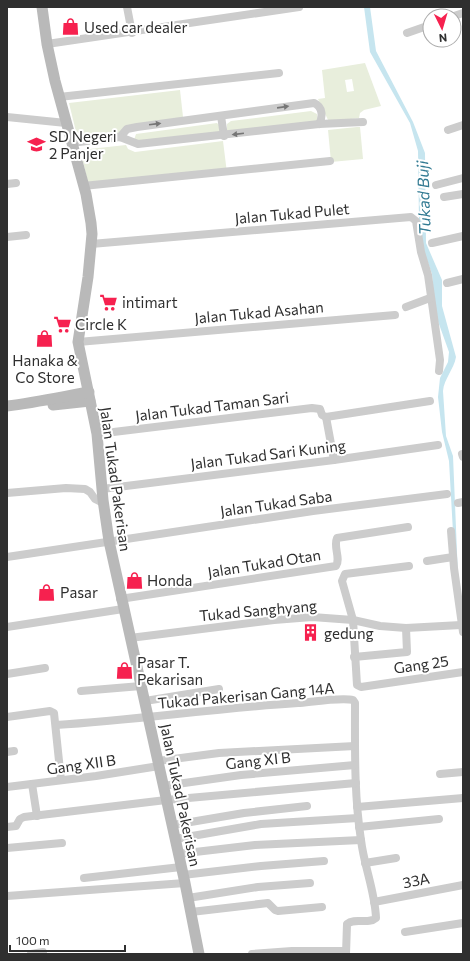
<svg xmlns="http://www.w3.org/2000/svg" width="470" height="961" font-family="Commissioner,sans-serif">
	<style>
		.green { fill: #e8eedc; fill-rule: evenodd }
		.water { fill: #c6e5ef }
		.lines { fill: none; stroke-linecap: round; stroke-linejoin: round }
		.street { stroke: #ccc; stroke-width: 8 }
		.secondary { stroke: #b9b9b9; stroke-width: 11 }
		.oneway { fill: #767676 }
		.labels { text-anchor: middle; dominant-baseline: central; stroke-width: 4; stroke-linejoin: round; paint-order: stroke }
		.poi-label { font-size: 15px; fill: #2f2f2f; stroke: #fff; text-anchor: start }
		.street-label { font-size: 15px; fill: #2f2f2f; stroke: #fff }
		.water-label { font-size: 16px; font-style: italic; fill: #337b93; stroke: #fff }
	</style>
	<rect width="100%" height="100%" fill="#fff"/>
	<!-- green -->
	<g class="green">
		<path d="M365 63 381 106 364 110 360 113 359 118 329 122 318 99 325 98 322 70ZM352 79 354 91 347 92 345 80Z"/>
		<path d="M180 90 183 117 124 133 78 140 69 103Z"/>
		<path d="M311 111 317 114 318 122 227 133V124L231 121Z"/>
		<path d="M217 123 219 125 220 132 139 144 134 140 136 134Z"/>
		<path d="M357 127H360L363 159 331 162 328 130Z"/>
		<path d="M223 141 227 173 89 186 80 150 126 145 128 149 135 152Z"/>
	</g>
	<!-- water -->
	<path class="water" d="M364 7H370L376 51 413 122 425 153 426 243 442 280V306L456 357C454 369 444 379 443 391L446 436 453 456 458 576 454 550 449 461 442 432 438 397 440 378 448 362 449 352 435 313 432 274 422 246 419 222 418 151 410 123 370 52Z"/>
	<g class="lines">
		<!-- street -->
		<g class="street">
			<path d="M127 7 132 33"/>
			<path d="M454 16 463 13"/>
			<path d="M407 33 430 25"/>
			<path d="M47 44 299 7"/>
			<path d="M59 97 279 73"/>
			<path d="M221 116 224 136"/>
			<path d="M7 117 66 123"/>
			<path d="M448 130 463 125"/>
			<path d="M120 137 127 129 137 127 314 103C323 107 323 117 319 124"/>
			<path d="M71 143 120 137 138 144 319 124 363 122"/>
			<path d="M7 184 16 183"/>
			<path d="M436 185 463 178"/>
			<path d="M83 186 330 161"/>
			<path d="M444 197 463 194"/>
			<path d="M7 237 26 235"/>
			<path d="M432 243 463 236"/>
			<path d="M91 244 411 217 416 221 421 252 428 275 440 360 439 371"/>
			<path d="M447 283 463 279"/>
			<path d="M406 307 430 298"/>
			<path d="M78 342 395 315"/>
			<path d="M326 417 430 401"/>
			<path d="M326 417 334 460"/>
			<path d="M97 434 312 408 320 409 322 415 326 417"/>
			<path d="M462 454 463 457"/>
			<path d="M102 489 334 460 438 445"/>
			<path d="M7 493 66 488 85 489 90 492 95 499 103 503"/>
			<path d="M458 503 463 502"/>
			<path d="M451 531 454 568 463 632"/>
			<path d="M7 557 313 511 447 494"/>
			<path d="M427 561 453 557"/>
			<path d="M409 566 345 574 342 581 353 620 357 685 361 687 463 672"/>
			<path d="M120 599 336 566C341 558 333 547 337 538L408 527"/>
			<path d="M7 627 123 609"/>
			<path d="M130 638 274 620 312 617 353 620 380 626 406 628 461 625"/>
			<path d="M354 657 407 652 406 628"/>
			<path d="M7 674 45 668"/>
			<path d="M81 691 141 686"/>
			<path d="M145 701 219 689"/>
			<path d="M7 717 50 711 54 713 61 780"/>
			<path d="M56 725C137 720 217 708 298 703 311 702 342 697 353 700L355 703C355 748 354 795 361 840 364 866 375 891 376 918 368 925 355 917 347 924L346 954"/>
			<path d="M7 752 14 751"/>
			<path d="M158 761 219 753 355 746"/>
			<path d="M440 774 463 772"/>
			<path d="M32 784 37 816"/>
			<path d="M163 786 241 775 355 765"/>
			<path d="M7 787 96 776 159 766"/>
			<path d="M357 807 463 798"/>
			<path d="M173 825 244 813 307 806"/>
			<path d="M7 827 16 826 20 819 24 817 166 800 356 783"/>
			<path d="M359 827 439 819"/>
			<path d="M175 839 261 824 358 818"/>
			<path d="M7 848 62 843"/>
			<path d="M178 854 255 845 361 840"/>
			<path d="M365 863 396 858"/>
			<path d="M183 875 261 866 324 861"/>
			<path d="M84 878 181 867"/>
			<path d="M7 896 185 883"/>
			<path d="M188 898 258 887 310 883"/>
			<path d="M374 902 463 885"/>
			<path d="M191 912 268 903 275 910 278 911 322 907"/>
			<path d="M405 932 463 923"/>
			<path d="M31 954 43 952"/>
			<path d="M252 954 292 951H346"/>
		</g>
		<!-- secondary -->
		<g class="secondary">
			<path d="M42 7 47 44 55 81 86 194 91 223 92 234 88 277 78 342 97 434 103 500 109 541 185 883 199 954"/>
			<path d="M53 405 90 401"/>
			<path d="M7 406C34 403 61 397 89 392"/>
		</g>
	</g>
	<!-- one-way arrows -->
	<defs><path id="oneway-solid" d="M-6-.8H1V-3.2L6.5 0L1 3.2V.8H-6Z"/></defs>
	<g class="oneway">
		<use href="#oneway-solid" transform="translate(283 107) rotate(-8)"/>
		<use href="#oneway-solid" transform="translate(155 124) rotate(-7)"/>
		<use href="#oneway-solid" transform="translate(238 134) rotate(173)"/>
	</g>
	<!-- icons -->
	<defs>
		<symbol id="shop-bare" viewBox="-9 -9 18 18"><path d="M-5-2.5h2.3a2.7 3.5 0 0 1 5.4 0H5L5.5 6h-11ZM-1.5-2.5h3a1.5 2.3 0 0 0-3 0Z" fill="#f6214f" stroke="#fff" stroke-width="2.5" paint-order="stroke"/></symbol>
		<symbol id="school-bare" viewBox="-9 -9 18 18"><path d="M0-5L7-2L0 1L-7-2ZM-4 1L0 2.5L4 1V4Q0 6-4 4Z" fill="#f6214f" stroke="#fff" stroke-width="2.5" paint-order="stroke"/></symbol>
		<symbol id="supermarket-bare" viewBox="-9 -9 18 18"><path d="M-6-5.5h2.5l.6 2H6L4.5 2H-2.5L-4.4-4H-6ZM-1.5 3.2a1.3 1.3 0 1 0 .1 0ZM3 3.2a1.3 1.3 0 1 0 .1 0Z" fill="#f6214f" stroke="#fff" stroke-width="2.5" paint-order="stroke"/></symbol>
		<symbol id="building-bare" viewBox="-9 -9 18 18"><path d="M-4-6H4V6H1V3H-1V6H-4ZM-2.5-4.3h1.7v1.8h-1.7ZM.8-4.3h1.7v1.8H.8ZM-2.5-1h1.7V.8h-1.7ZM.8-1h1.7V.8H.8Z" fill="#f6214f" stroke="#fff" stroke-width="2.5" paint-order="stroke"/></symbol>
	</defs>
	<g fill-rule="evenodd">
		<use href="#shop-bare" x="58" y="14" width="25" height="25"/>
		<use href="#school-bare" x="24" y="132" width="25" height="25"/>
		<use href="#supermarket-bare" x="96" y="290" width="25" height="25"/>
		<use href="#supermarket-bare" x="50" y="312" width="25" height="25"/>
		<use href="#shop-bare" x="32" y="326" width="25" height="25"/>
		<use href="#shop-bare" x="122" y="568" width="25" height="25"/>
		<use href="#shop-bare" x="34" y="580" width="25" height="25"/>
		<use href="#building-bare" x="298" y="620" width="25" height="25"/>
		<use href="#shop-bare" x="112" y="658" width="25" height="25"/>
	</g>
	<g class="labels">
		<!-- poi labels -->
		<g class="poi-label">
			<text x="84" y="27">Used car dealer</text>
			<text x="49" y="136">SD Negeri<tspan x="49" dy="17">2 Panjer</tspan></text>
			<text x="122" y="302">intimart</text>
			<text x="75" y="324">Circle K</text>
			<text x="45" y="360" text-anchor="middle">Hanaka &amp;<tspan x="45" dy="17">Co Store</tspan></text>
			<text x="147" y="580">Honda</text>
			<text x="60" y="592">Pasar</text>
			<text x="324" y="633">gedung</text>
			<text x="137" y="662">Pasar T.<tspan x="137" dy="17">Pekarisan</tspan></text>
		</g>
		<!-- street labels -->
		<g class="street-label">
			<text transform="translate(292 213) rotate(-5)">Jalan Tukad Pulet</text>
			<text transform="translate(259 312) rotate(-5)">Jalan Tukad Asahan</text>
			<text transform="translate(212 406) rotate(-7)">Jalan Tukad Taman Sari</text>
			<text transform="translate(268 454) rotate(-7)">Jalan Tukad Sari Kuning</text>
			<text transform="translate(116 479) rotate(82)">Jalan Tukad Pakerisan</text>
			<text transform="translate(276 503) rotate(-8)">Jalan Tukad Saba</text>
			<text transform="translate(264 563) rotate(-9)">Jalan Tukad Otan</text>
			<text transform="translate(258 610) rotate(-5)">Tukad Sanghyang</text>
			<text transform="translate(421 664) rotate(-8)">Gang 25</text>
			<text transform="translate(246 695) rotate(-5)">Tukad Pakerisan Gang 14A</text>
			<text transform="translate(258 760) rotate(-6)">Gang XI B</text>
			<text transform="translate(81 764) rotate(-8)">Gang XII B</text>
			<text transform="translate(181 795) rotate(78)">Jalan Tukad Pakerisan</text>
			<text transform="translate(416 880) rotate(-11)">33A</text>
		</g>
		<!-- water labels -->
		<g class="water-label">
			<text transform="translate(423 198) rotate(-92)">Tukad Buji</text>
		</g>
	</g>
	<!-- border -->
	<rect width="470" height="961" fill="none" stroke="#2f2f2f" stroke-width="16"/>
	<!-- north arrow -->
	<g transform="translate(442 28) rotate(175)"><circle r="19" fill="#ffffff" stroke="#acacac"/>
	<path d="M0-3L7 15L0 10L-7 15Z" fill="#f6214f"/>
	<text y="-6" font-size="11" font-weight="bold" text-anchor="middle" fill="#2f2f2f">N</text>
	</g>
	<!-- scale -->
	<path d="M10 945v6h115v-6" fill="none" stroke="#2f2f2f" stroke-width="2"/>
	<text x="16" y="945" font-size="12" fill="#2f2f2f" stroke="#ffffff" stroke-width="3" paint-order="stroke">100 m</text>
</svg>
